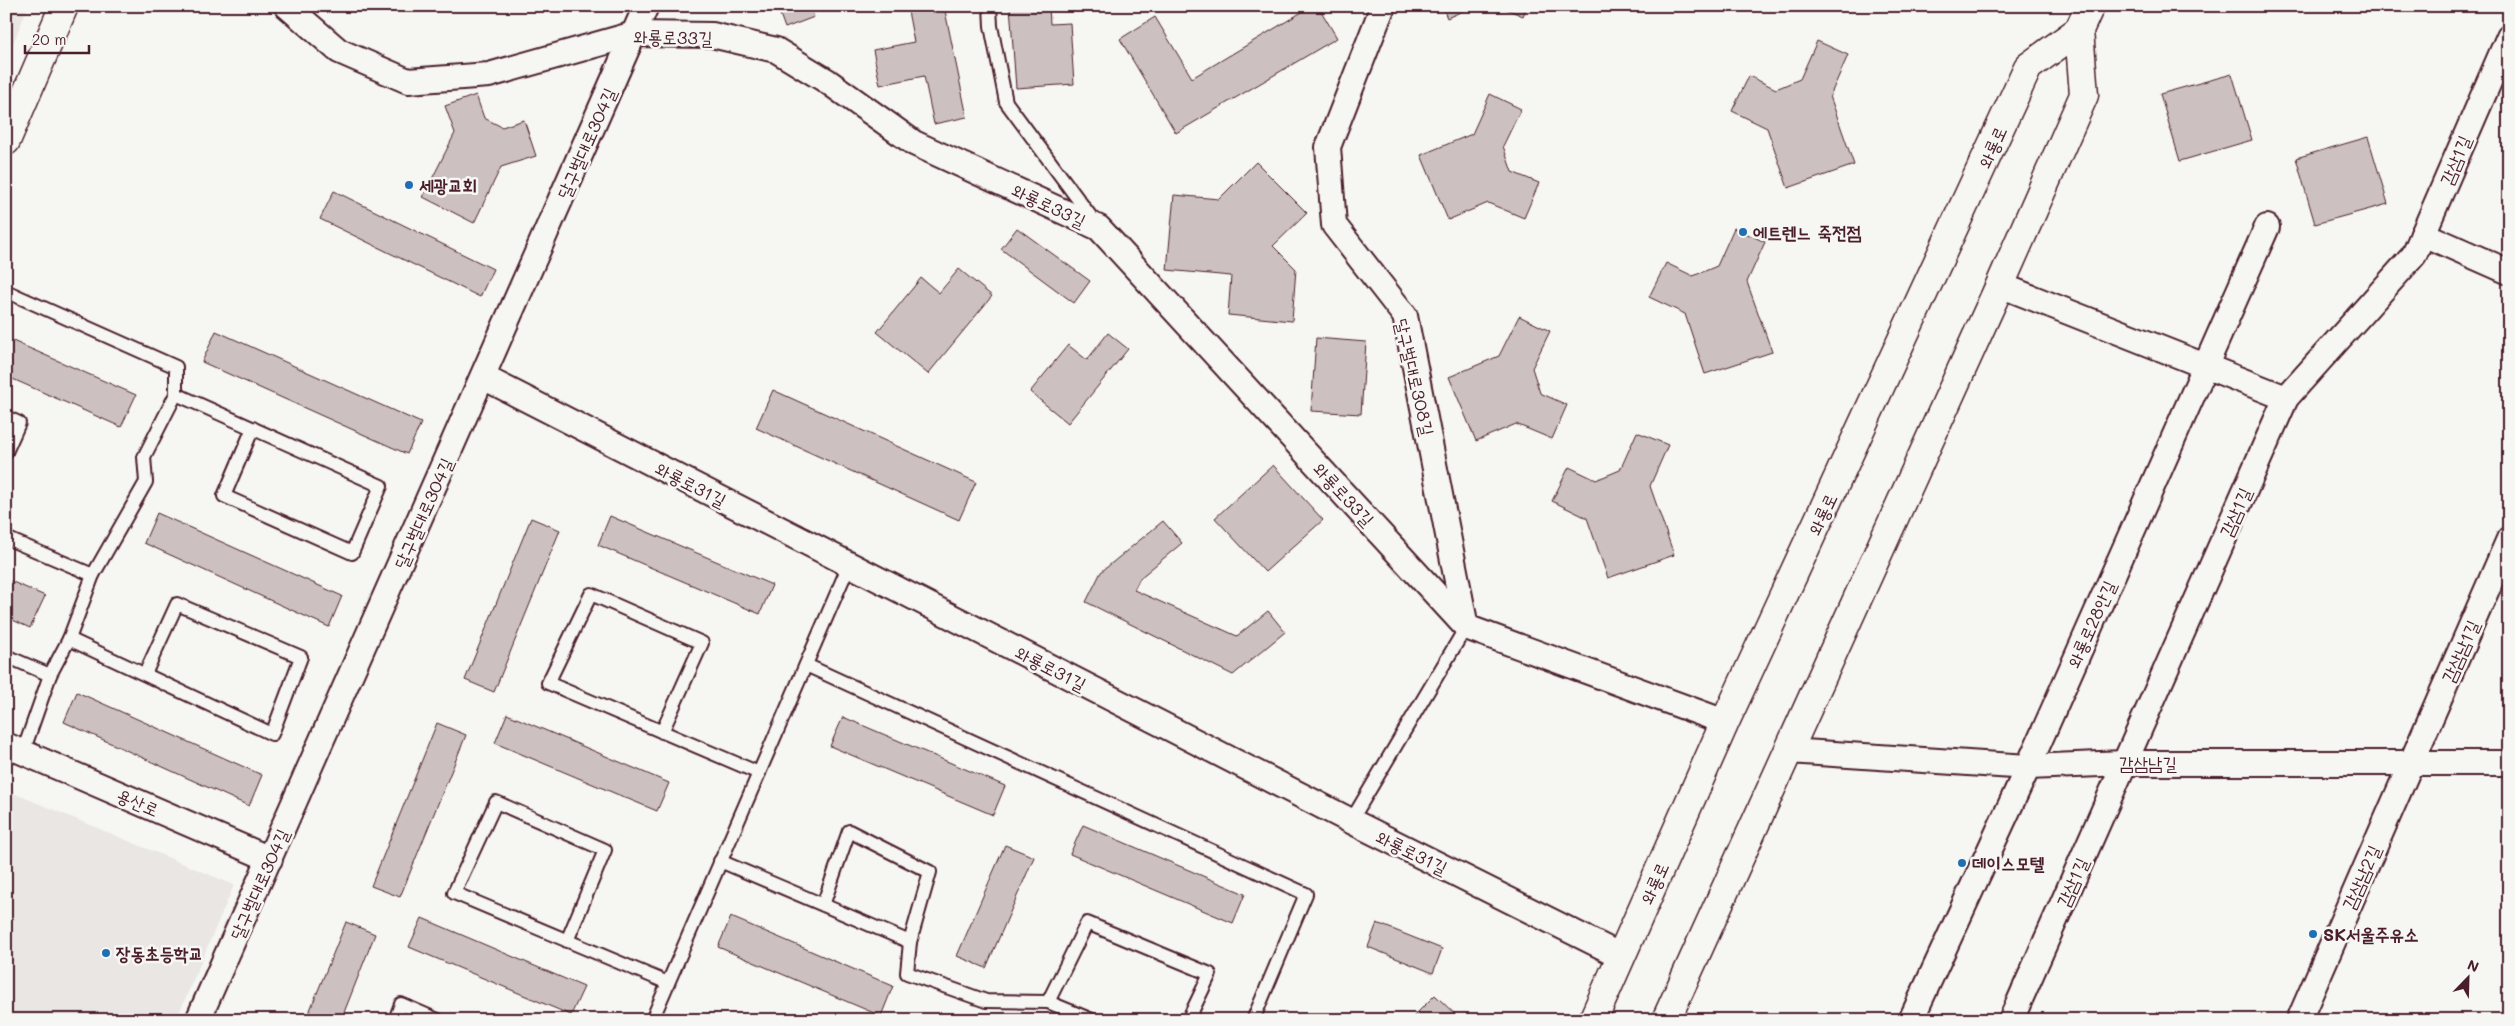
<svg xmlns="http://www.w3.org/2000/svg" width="2515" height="1026" font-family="Mali,'Poor Story',sans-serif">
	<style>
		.built { fill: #e9e6e3 }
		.building { fill: #ccc1c0; stroke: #4a1f2b }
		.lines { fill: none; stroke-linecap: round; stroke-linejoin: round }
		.lane-casing { stroke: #4a1f2b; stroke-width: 16 }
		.street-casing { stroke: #4a1f2b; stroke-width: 28 }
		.secondary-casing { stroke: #4a1f2b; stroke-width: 31 }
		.lane { stroke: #f6f6f2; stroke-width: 12 }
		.street { stroke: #f6f6f2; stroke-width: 24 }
		.secondary { stroke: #f6f6f2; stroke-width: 28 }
		.poi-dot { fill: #1f6fb2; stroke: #f6f6f2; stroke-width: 2 }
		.labels { text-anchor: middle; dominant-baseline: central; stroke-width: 5; stroke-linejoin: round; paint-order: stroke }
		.street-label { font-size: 18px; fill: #4a1f2b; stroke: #f6f6f2 }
		.poi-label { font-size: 18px; font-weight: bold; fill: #4a1f2b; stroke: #f6f6f2; text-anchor: start }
	</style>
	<rect width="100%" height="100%" fill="#f6f6f2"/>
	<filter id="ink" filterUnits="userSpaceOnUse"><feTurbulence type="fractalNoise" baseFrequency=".02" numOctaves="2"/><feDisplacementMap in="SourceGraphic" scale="10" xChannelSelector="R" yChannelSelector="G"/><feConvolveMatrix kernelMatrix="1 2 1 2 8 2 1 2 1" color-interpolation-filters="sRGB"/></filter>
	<g filter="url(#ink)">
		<!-- built -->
		<g class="built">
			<path d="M6 6H28L6 61Z"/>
			<path d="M6 790 234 885 176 1020H6Z"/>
		</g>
		<!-- building -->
		<g class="building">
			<path d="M777 6H810L814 17 785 28Z"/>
			<path d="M907 6H944L967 117 934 124 924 76 880 85 873 50 914 42Z"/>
			<path d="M1010 6H1049L1050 24 1070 23 1074 84 1016 88Z"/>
			<path d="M1312 6H1318L1337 38 1176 133 1120 39 1155 17 1192 78Z"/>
			<path d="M1442 6H1474L1447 18Z"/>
			<path d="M1499 6H1527L1523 16Z"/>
			<path d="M1817 41 1848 55 1830 96 1854 165 1788 188 1767 128 1732 111 1749 76 1776 89 1800 79Z"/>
			<path d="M2232 74 2252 140 2180 161 2160 94Z"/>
			<path d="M1490 94 1521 109 1503 146 1512 172 1539 183 1524 218 1488 203 1448 220 1421 155 1472 134Z"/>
			<path d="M476 95 484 118 502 127 524 120 536 156 501 167 474 223 423 197 455 133 445 106Z"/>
			<path d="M2368 137 2388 204 2315 224 2296 158Z"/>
			<path d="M1256 162 1307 213 1273 246 1296 269 1292 321 1228 315 1231 276 1167 270 1174 195 1219 199Z"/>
			<path d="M334 191 493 269 480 297 320 219Z"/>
			<path d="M1017 228 1090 281 1074 303 1001 249Z"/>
			<path d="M1734 228 1765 242 1747 282 1772 352 1705 374 1685 314 1649 297 1666 263 1693 276 1717 266Z"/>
			<path d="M959 269 992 296 928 374 877 332 921 278 939 293Z"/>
			<path d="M1519 316 1550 331 1532 368 1540 393 1567 405 1552 439 1516 424 1476 441 1449 377 1499 356Z"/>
			<path d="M216 331 421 423 407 454 202 362Z"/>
			<path d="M1108 333 1128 349 1068 423 1030 392 1068 345 1087 360Z"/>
			<path d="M6 338 136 395 121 427 6 376Z"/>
			<path d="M1316 338 1366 342 1361 414 1311 411Z"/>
			<path d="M773 390 976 482 959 520 756 428Z"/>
			<path d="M1637 432 1668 445 1650 486 1674 555 1608 578 1587 518 1552 501 1569 467 1596 480 1620 470Z"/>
			<path d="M1273 465 1323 520 1265 572 1215 518Z"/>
			<path d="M157 513 342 596 329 627 144 543Z"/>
			<path d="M610 516 772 585 760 614 598 545Z"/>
			<path d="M531 518 560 530 494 692 465 680Z"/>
			<path d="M1163 521 1182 543 1140 578 1134 590 1237 636 1268 611 1285 632 1233 675 1086 602 1101 572Z"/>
			<path d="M6 579 45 596 30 628 6 617Z"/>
			<path d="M77 692 262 775 249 806 64 722Z"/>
			<path d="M507 714 669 783 657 811 495 743Z"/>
			<path d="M843 717 1005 786 993 815 830 746Z"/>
			<path d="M437 723 466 735 400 897 371 886Z"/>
			<path d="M1083 825 1245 894 1233 923 1070 854Z"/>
			<path d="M1005 845 1034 857 986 968 957 956Z"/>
			<path d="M731 917 893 986 881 1016 718 947Z"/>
			<path d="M422 918 584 987 571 1015 409 947Z"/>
			<path d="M346 922 375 934 341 1020H306Z"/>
			<path d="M1377 923 1442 949 1433 973 1368 947Z"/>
			<path d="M1435 995 1461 1020H1417L1413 1017Z"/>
		</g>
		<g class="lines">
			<defs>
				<g id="lane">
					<path d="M990 6 991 26 1006 102 1094 221"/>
					<path d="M10 293 176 367V394L144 457 146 482 93 575 69 639 50 675 23 752"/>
					<path d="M176 394 381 486 352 553 224 496 253 428"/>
					<path d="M6 417 19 423 6 452"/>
					<path d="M6 538 93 575"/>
					<path d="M69 639 272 734 301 657 177 604 145 674"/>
					<path d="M6 656 50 675"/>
					<path d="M806 665 1306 894 1253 1020"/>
					<path d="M662 732 702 643 591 594 548 683 759 773"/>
					<path d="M1351 821 1466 627"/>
					<path d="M720 861 910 942 930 872 849 831 823 905"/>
					<path d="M567 941 605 850 496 802 454 893 668 983"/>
					<path d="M910 942 907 973 986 1001 1048 1002 1092 1020"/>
					<path d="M1048 1002 1087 923 1210 974 1188 1020"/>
					<path d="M395 1020 401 1004 438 1020"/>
					<path d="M652 1020 849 565"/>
				</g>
				<g id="street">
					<path d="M287 6 339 51 408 81 489 75 634 34 712 35 776 50 827 81 914 143 1099 228 1466 627 1725 722"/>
					<path d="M1383 6 1328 147 1334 225 1405 316 1466 627"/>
					<path d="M2423 234 2509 272"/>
					<path d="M2000 285 2286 398"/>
					<path d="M483 377 1351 821 1621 956"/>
					<path d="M6 745 270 859"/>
					<path d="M1789 751 2028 767 2124 763H2509"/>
					<path d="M198 1020 646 6"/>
					<path d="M1911 1020 2028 767 2267 227"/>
					<path d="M2011 1020 2286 398 2414 255 2509 36"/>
					<path d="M2299 1020 2509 539"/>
				</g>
				<g id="secondary">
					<path d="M6 141 64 6"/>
					<path d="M1593 1020 1725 722 2028 67 2079 30"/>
					<path d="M1666 1020 2000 285 2084 95 2079 30 2090 6"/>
				</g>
			</defs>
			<!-- lane casing -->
			<use href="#lane" class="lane-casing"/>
			<!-- street casing -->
			<use href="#street" class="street-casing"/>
			<!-- secondary casing -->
			<use href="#secondary" class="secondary-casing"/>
			<!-- lane -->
			<use href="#lane" class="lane"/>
			<!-- street -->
			<use href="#street" class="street"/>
			<!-- secondary -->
			<use href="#secondary" class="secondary"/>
		</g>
	</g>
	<!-- markers -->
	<g class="poi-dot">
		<circle cx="409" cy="185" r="5"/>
		<circle cx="1743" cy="232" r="5"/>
		<circle cx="1962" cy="863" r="5"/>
		<circle cx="2313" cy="934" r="5"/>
		<circle cx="106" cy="953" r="5"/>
	</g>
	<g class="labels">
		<!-- street labels -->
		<g class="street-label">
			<text transform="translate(673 37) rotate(1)">와룡로33길</text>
			<text transform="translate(586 143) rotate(-66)">달구벌대로304길</text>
			<text transform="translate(1992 147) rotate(-66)">와룡로</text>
			<text transform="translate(2455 160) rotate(-67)">감삼1길</text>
			<text transform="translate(1049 205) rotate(25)">와룡로33길</text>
			<text transform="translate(1415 377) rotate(77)">달구벌대로308길</text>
			<text transform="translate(691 484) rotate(27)">와룡로31길</text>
			<text transform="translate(1344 494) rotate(47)">와룡로33길</text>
			<text transform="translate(2235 512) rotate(-66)">감삼1길</text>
			<text transform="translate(423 513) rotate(-66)">달구벌대로304길</text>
			<text transform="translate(1822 514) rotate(-65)">와룡로</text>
			<text transform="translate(2091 624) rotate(-66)">와룡로28안길</text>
			<text transform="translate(2460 651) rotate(-66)">감삼남1길</text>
			<text transform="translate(1051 668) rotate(27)">와룡로31길</text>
			<text x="2148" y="763">감삼남길</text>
			<text transform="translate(138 802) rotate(23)">용산로</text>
			<text transform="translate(1412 852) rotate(26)">와룡로31길</text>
			<text transform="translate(2361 877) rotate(-66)">감삼남2길</text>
			<text transform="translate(2072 882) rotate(-66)">감삼1길</text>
			<text transform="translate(1654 883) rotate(-66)">와룡로</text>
			<text transform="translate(259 884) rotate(-66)">달구벌대로304길</text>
		</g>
		<!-- poi labels -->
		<g class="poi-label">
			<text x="419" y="185">세광교회</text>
			<text x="1753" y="232">에트렌느 죽전점</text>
			<text x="1972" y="863">데이스모텔</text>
			<text x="2323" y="934">SK서울주유소</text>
			<text x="116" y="953">장동초등학교</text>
		</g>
	</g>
	<!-- margin -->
	<rect width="2515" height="1026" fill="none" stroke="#f6f6f2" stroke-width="25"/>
	<rect x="12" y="12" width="2490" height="1001" fill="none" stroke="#4a1f2b" stroke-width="2" filter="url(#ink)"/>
	<!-- north arrow -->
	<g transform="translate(2468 978) rotate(23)" stroke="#f6f6f2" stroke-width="4" paint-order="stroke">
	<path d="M0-4L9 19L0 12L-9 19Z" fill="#4a1f2b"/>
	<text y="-8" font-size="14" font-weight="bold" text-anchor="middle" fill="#4a1f2b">N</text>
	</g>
	<!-- scale -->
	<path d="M25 45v8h64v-8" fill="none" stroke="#4a1f2b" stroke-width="2.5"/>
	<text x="32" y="45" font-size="15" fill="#4a1f2b" stroke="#f6f6f2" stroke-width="4" paint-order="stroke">20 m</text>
</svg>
